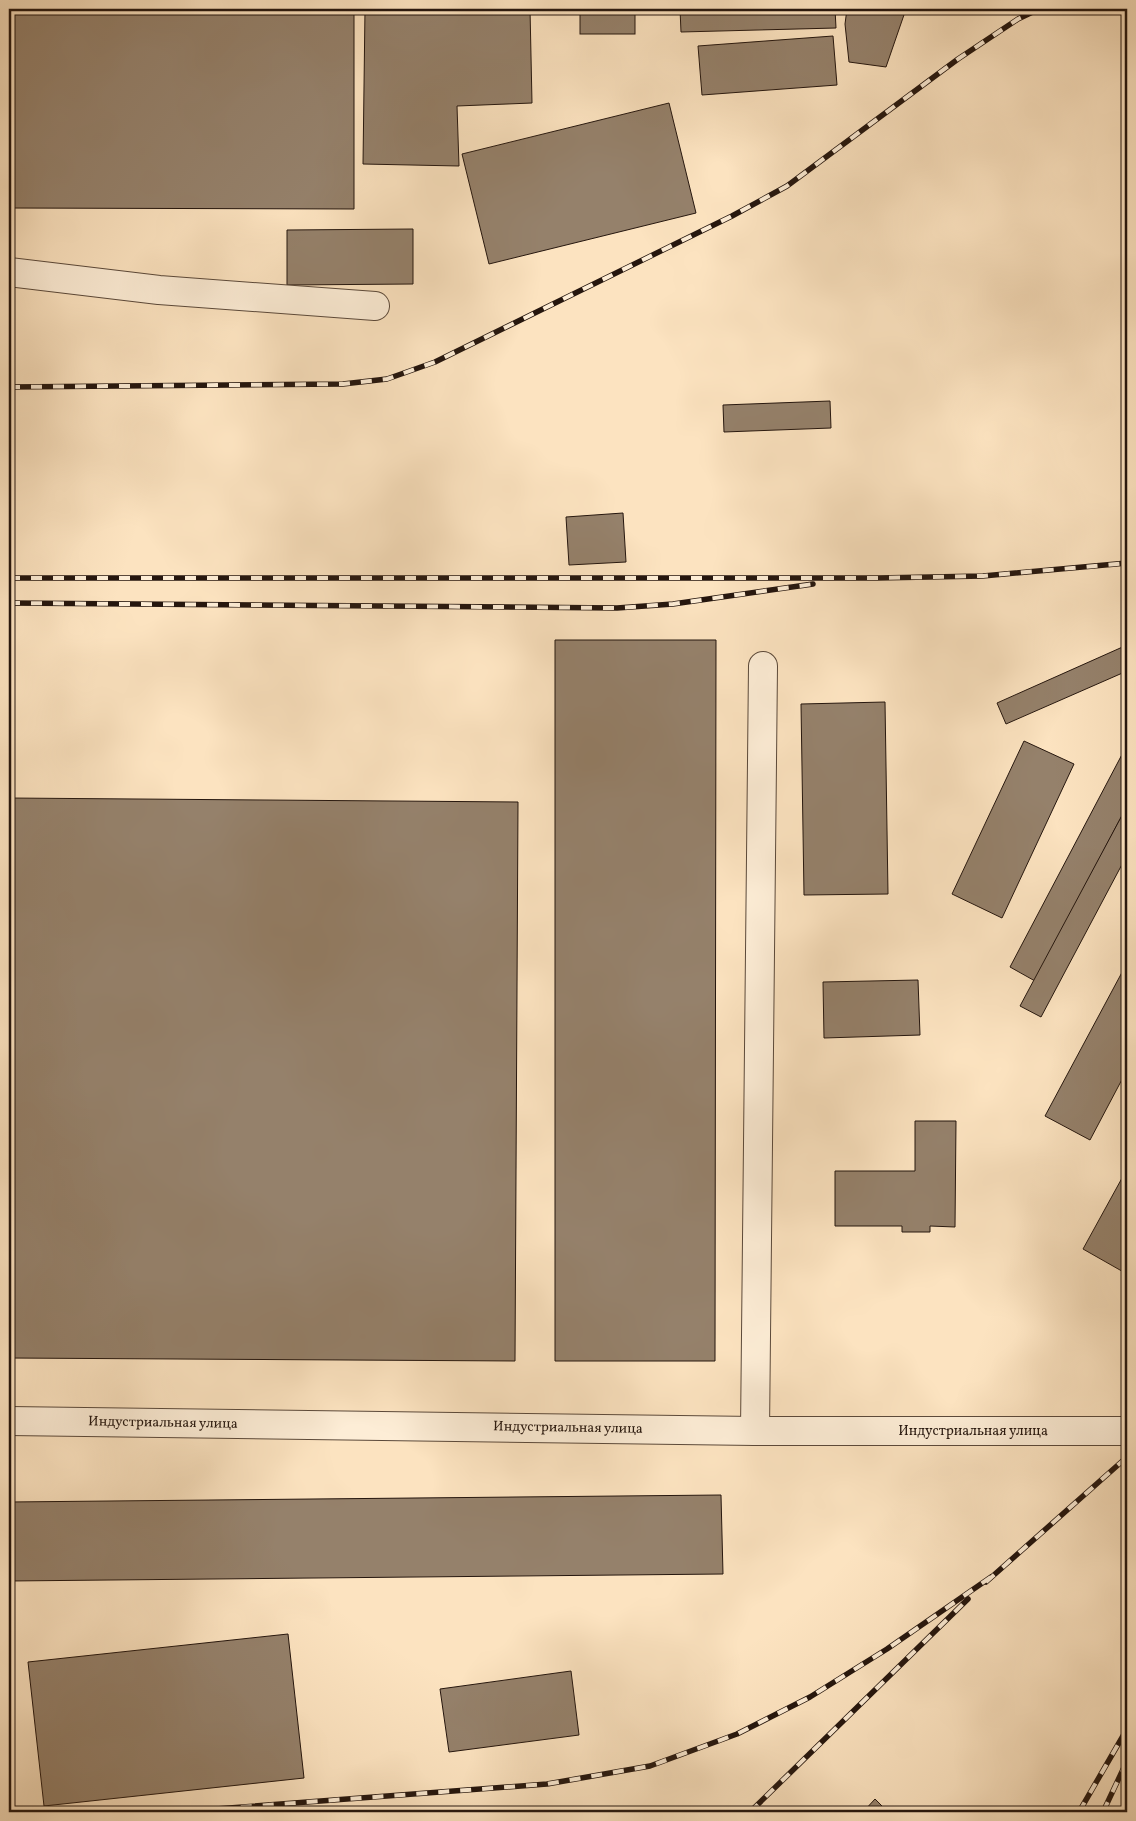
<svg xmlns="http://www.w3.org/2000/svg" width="1136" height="1821" font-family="Vollkorn,serif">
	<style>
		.building { fill: #95816b; stroke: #25160e }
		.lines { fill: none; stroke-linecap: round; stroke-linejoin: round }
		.minor-casing { stroke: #5b493a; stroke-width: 30 }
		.minor { stroke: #fdedd6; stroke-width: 28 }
		.rail-casing { stroke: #25160e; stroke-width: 5.5 }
		.rail { stroke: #fdedd6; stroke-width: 4; stroke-dasharray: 11; stroke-linecap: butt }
		.labels { text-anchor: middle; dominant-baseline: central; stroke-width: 4.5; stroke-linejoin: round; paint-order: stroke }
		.street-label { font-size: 14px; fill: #25160e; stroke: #fdedd6 }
	</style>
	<rect width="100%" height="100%" fill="#fce3c0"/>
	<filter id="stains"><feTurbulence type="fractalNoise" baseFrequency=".004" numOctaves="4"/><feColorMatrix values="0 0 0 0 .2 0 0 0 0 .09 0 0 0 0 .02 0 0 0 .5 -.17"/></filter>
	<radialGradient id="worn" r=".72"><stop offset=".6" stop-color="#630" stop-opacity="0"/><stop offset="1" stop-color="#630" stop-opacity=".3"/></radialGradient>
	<!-- building -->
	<g class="building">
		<path d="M9 9H354V209L9 208Z"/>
		<path d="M365 9H530L532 103 457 106 459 166 363 164Z"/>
		<rect x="580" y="9" width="55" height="25"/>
		<path d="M680 9H835L836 28 681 32Z"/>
		<path d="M847 9H906L886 67 849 62 845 24Z"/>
		<path d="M833 36 837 85 702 95 698 46Z"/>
		<path d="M669 103 696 213 489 264 462 154Z"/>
		<path d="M413 229V284L287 285V230Z"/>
		<path d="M830 401 831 428 724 432 723 405Z"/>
		<path d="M623 513 626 562 569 565 566 517Z"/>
		<path d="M555 640H716L715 1361H555Z"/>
		<path d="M1127 645V671L1006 724 997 703Z"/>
		<path d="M885 702 888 894 804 895 801 704Z"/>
		<path d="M1024 741 1074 764 1002 918 952 894Z"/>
		<path d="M1127 745V806L1035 981 1010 967Z"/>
		<path d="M9 798 518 802 515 1361 9 1358Z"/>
		<path d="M1127 806V855L1041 1017 1020 1006Z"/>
		<path d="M1127 963V1070L1090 1140 1045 1116Z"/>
		<path d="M918 980 920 1035 824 1038 823 982Z"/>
		<path d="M915 1121H956L955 1227 930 1226V1232H902V1226H835V1171H915Z"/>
		<path d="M1127 1169V1274L1083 1249Z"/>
		<path d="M721 1495 723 1574 9 1581V1502Z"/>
		<path d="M288 1634 304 1778 44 1806 28 1662Z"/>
		<path d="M571 1671 579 1735 449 1752 440 1689Z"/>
		<path d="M875 1799 888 1812H863Z"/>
	</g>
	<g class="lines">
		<defs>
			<g id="minor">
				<path d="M9 272 159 290 375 306"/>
				<path d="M9 1421 755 1431H1127"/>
				<path d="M755 1431 763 666"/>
			</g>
		</defs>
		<!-- minor casing -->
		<use href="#minor" class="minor-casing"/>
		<!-- minor -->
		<use href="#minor" class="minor"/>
		<defs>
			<g id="rail">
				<path d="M9 387 343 384 387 379 435 362 732 216 787 186 958 59 1018 19 1039 9"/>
				<path d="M9 578H877L983 576 1127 563"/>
				<path d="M9 603 617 608 673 604 813 584"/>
				<path d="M986 1582 1127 1457"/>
				<path d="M175 1812 547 1784 650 1766 737 1734 810 1697 887 1649 991 1577"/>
				<path d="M750 1812 968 1599"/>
				<path d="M1079 1812 1127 1729"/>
				<path d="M1103 1812 1127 1761"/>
			</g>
		</defs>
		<!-- rail casing -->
		<use href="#rail" class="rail-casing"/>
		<!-- rail -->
		<use href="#rail" class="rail"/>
	</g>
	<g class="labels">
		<!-- street labels -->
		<g class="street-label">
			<text transform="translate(163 1423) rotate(1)">Индустриальная улица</text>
			<text transform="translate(568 1428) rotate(1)">Индустриальная улица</text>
			<text x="973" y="1431">Индустриальная улица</text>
		</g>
	</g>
	<!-- margin -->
	<rect width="1136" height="1821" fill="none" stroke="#fce3c0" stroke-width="30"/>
	<rect x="10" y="10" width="1116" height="1801" fill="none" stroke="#25160e" stroke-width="2.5"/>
	<rect x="15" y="15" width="1106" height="1791" fill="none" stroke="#25160e"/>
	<rect width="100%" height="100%" filter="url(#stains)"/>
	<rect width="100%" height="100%" fill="url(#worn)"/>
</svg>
